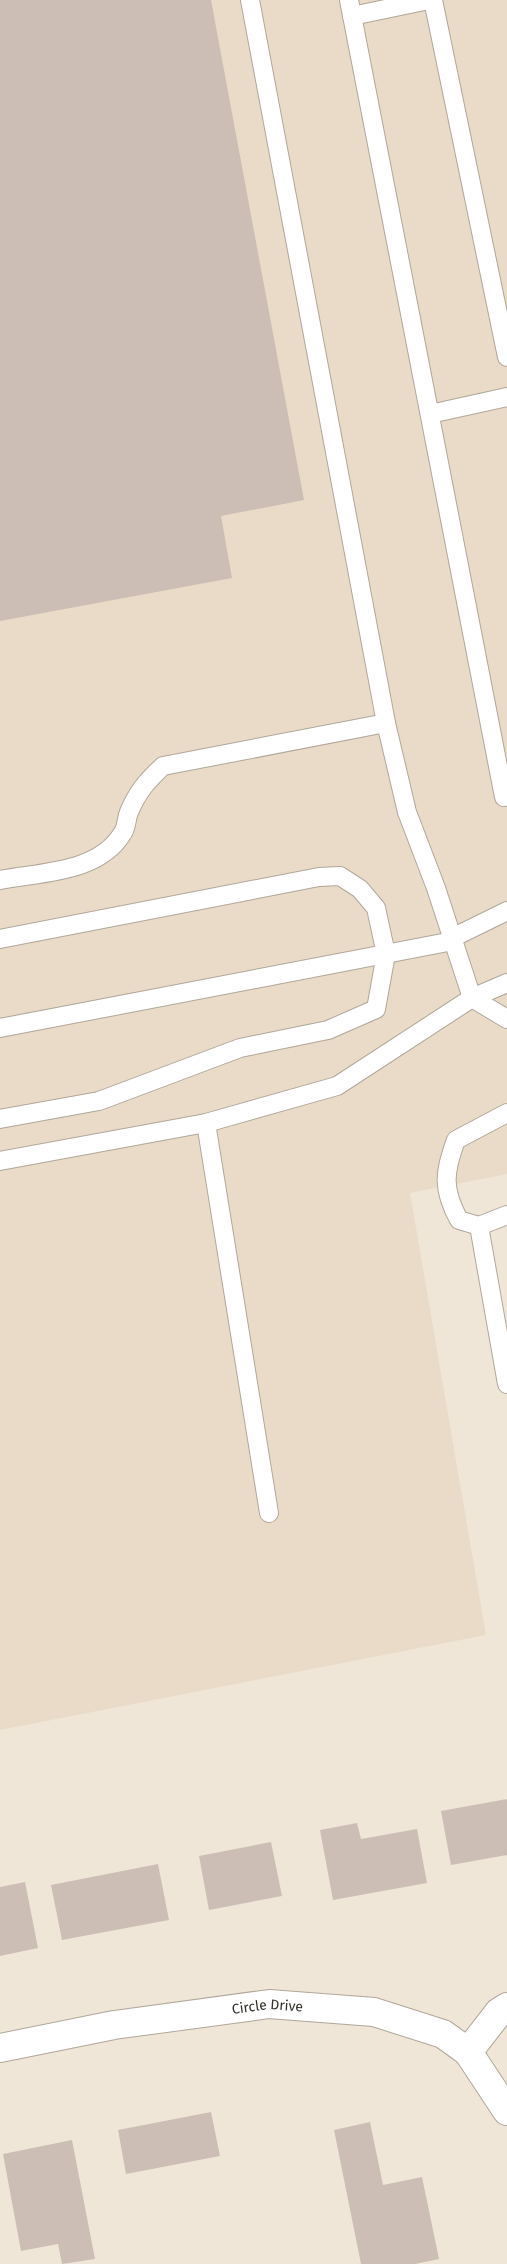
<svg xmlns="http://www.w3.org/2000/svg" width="507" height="2264" font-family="'Fira Sans',sans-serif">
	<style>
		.built { fill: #e9dbc7 }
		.building { fill: #ccbeb4 }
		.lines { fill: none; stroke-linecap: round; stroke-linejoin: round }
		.lane-casing { stroke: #b0a79a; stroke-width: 20 }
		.street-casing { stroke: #b0a79a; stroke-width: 30 }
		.lane { stroke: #fff; stroke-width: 18 }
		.street { stroke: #fff; stroke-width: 28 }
		.labels { text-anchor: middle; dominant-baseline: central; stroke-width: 4; stroke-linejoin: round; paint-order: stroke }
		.street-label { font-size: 14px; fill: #322e29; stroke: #fff }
	</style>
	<rect width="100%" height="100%" fill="#efe6d8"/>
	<!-- built -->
	<path class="built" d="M0 0H507V1174L410 1193 486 1635 0 1730Z"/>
	<!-- building -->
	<g class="building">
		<path d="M0 0H211L304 500 221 516 232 578 0 621Z"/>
		<path d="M507 1799V1855L451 1865 441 1811Z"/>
		<path d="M357 1823 361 1839 417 1829 427 1883 333 1900 320 1830Z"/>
		<path d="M271 1842 282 1896 209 1910 199 1856Z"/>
		<path d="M158 1864 169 1920 62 1940 51 1885Z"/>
		<path d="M25 1882 38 1948 0 1956V1887Z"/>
		<path d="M211 2112 220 2156 126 2174 118 2130Z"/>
		<path d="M370 2122 383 2185 422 2177 439 2259 415 2264H361L334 2130Z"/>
		<path d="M72 2140 95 2259 62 2264 58 2244 21 2251 3 2154Z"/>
	</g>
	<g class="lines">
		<defs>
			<g id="lane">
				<path d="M250 0 386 723 407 812 436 888 472 998 507 1019"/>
				<path d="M349 0 504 797 507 794"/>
				<path d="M433 0 507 357"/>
				<path d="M352 16 429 0"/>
				<path d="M430 414 507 397"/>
				<path d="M0 880C41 872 98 873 122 834 127 828 126 819 129 812 138 791 147 781 163 766L386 723"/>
				<path d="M452 938 507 911"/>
				<path d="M0 939 319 877 340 876 360 889 376 908 386 954 376 1009 328 1030 240 1048 99 1101 0 1119"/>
				<path d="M0 1028 453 941"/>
				<path d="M206 1123 269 1513"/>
				<path d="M0 1161 206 1123 337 1086 472 998 507 983"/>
				<path d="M507 1215 479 1226 507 1384"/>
				<path d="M479 1226 459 1220C442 1189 444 1172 456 1140L507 1113"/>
			</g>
			<g id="street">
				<path id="s1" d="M0 2048 114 2025 269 2004 374 2012 443 2034 468 2052 499 2012 507 2007"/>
				<path d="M468 2052 507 2111"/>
			</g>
		</defs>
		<!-- lane casing -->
		<use href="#lane" class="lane-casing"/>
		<!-- street casing -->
		<use href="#street" class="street-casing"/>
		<!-- lane -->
		<use href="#lane" class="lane"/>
		<!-- street -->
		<use href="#street" class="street"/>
	</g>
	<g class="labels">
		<!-- street labels -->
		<g class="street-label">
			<text stroke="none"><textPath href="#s1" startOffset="271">Circle Drive</textPath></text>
		</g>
	</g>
</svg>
